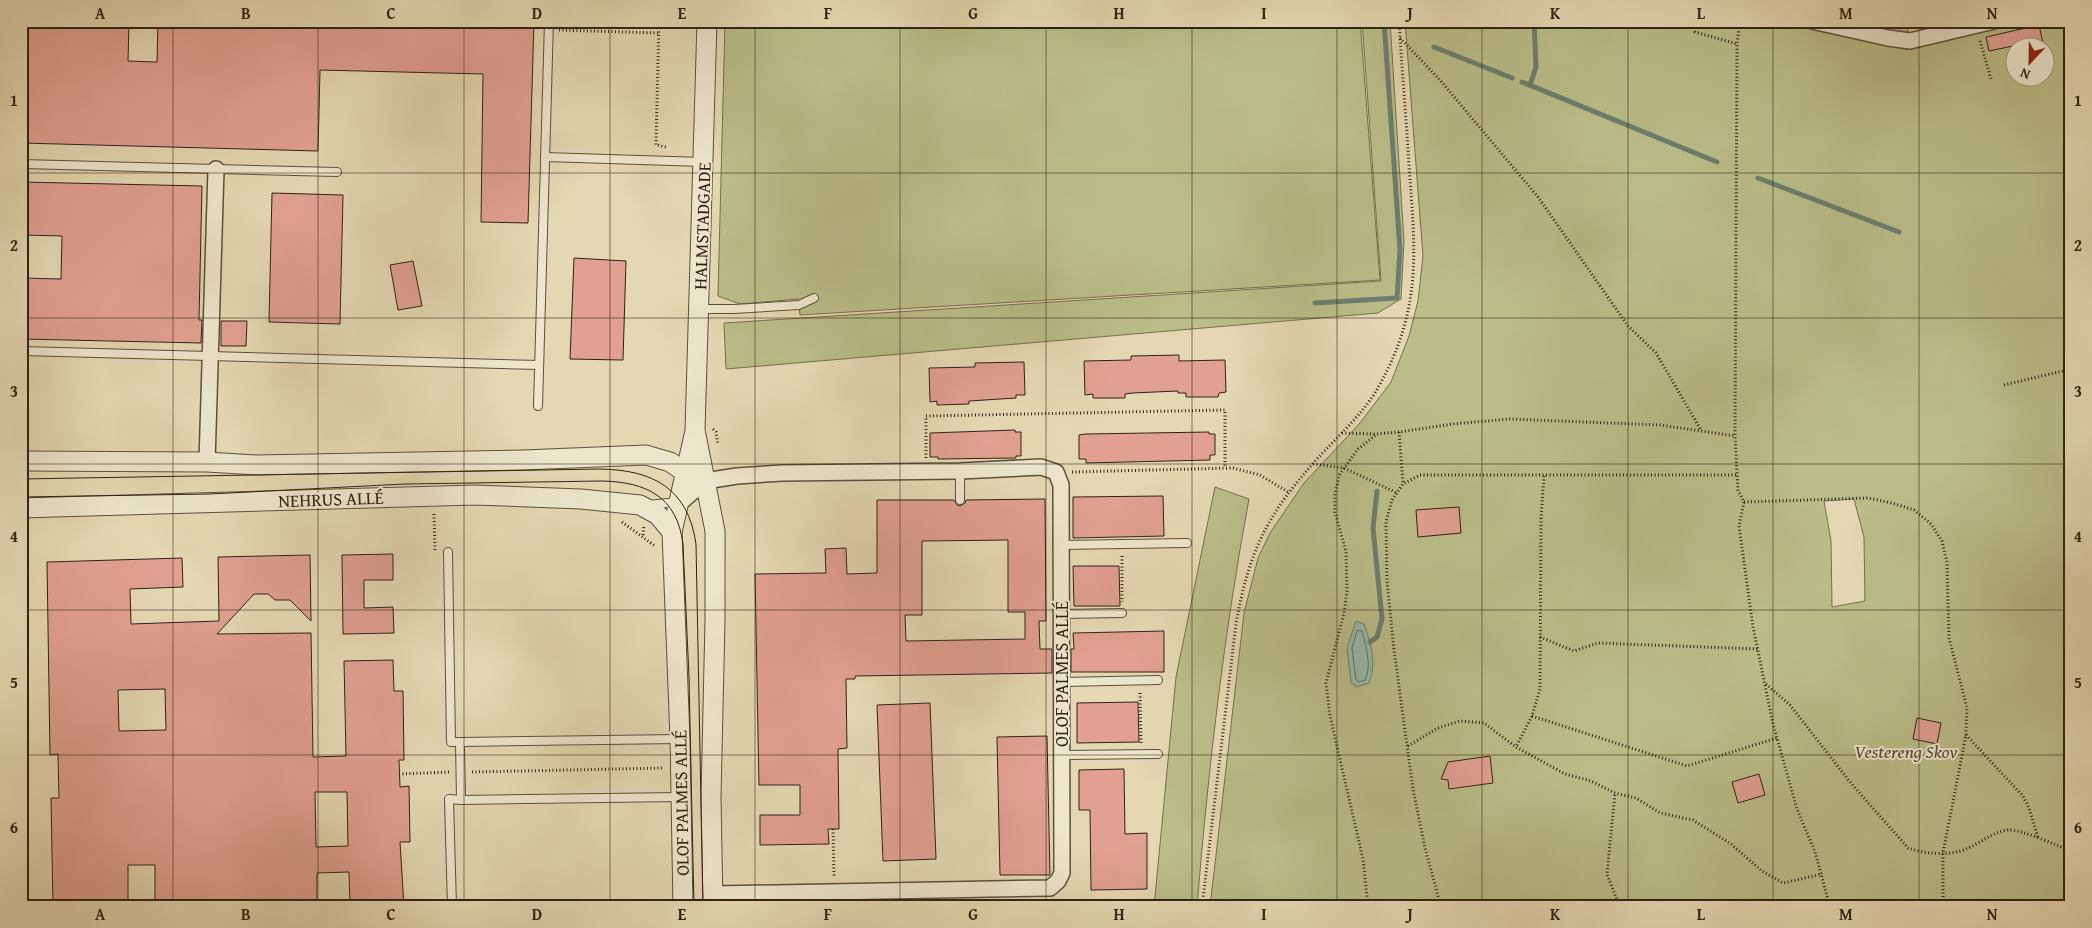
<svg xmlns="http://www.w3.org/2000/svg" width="2092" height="928" font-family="'Gentium Book Plus',serif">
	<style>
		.green { fill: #babd88; stroke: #74704e; fill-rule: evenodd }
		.water { fill: #95baac; stroke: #6c7e6f }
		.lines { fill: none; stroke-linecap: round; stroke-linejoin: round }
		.shore { stroke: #626e60; stroke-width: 1 }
		.stream { stroke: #6c7e6f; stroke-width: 5 }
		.building { fill: #e1a091; stroke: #2e2314; fill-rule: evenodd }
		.service-casing { stroke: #5c503c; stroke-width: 10 }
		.minor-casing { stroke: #5c503c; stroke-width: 18 }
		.tertiary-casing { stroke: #5c503c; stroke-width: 21 }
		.path { stroke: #2e2314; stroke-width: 3; stroke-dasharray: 1 2.5; stroke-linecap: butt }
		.service { stroke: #ede6cd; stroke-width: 8 }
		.minor { stroke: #ede6cd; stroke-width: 15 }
		.tertiary { stroke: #ede6cd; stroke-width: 19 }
		.tram { stroke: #2e2314; stroke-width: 1 }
		.grid { fill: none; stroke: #2e2314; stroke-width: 1; stroke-opacity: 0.55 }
		.labels { text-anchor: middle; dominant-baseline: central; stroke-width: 4; stroke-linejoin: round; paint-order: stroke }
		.street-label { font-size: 18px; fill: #2e2314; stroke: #ede6cd }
		.park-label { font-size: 18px; font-style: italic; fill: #514a31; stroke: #ede6cd }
		.neatline { fill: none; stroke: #2e2314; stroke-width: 2 }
		.grid-label { font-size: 16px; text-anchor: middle; font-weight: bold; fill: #2e2314 }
	</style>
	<rect width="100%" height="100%" fill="#e4d8b2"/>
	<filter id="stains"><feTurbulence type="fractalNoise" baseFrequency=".004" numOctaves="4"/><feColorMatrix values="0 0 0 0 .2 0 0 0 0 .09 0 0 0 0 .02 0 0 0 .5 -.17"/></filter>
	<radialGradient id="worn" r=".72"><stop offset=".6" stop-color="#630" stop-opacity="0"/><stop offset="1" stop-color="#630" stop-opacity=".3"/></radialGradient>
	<!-- green -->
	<g class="green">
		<path d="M725 21H1360L1380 280 800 315 798 299 740 304 718 296Z"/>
		<path d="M1362 21H1390L1404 241 1401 299 1378 313 726 369 724 323 1381 281Z"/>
		<path d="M1405 21H1906L1909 36 1968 21H2071V907H1210L1244 613 1258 558 1270 533 1304 483 1360 423 1391 382 1409 336 1418 301 1423 256ZM2014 48H2044V78H2014ZM1854 499 1864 537 1865 601 1832 607 1831 541 1824 501Z"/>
		<path d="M1215 487 1249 499C1224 633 1208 770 1197 907H1154L1176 677Z"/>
	</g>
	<!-- water -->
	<path class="water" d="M1356 621 1364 624C1371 644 1377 664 1369 683L1357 687 1351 683 1347 648Z"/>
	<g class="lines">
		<!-- shore -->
		<path class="shore" d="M1358 630 1362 631C1366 647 1372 665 1365 680L1359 682 1356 680 1352 648Z"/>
		<!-- stream -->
		<g class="stream">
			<path d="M1434 47 1512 78"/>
			<path d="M1522 82 1717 162"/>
			<path d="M1530 85 1536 67 1534 21"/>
			<path d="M1758 178 1899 232"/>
			<path d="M1315 303 1397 298 1400 250 1384 21"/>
			<path d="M1370 642 1377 637 1382 619 1373 528 1377 491"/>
		</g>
	</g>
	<!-- building -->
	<g class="building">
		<path d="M21 21H129L128 61 157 62 158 21H534L528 223 481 222 483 74 320 70 318 151 21 143Z"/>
		<path d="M2039 25 2044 48H2028L2027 43 1989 51 1986 37Z"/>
		<path d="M21 182 202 186 199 320H202L201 343 21 339V278L61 279 62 236 21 235Z"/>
		<path d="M272 193 343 195 340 324 269 322Z"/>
		<path d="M574 258 626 261 623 360 570 359Z"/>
		<path d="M413 261 422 306 398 310 390 265Z"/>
		<path d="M221 321H247L246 346H221Z"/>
		<path d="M1179 355V361L1225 360 1226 392 1219 393 1218 397H1186V393H1178V391L1132 393 1125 394V398H1093V394L1085 395 1084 361 1131 360V356Z"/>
		<path d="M1024 362 1025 395H1016V398L969 401V404L937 405V401L930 402 929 368 975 367V363Z"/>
		<path d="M1015 430V432H1021V456H1016V458L938 459V457H930V433Z"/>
		<path d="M1209 432V434H1215V455H1210V460L1086 463V459H1079V435L1086 434Z"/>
		<path d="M1163 496 1164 536 1073 538V497Z"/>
		<path d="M1045 499 1046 621H1039L1040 649H1052V673L855 676V679H846L847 748 838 749 839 829H828L829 844 760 845V815H800V785H759L755 574 826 573 825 549 846 548 847 574 877 573V500H954L957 505 960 506 965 503 966 500ZM1008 540V612H1025V639L906 641 905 615H922V541Z"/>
		<path d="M1459 507 1461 533 1418 537 1416 510Z"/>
		<path d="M393 554V580H364V608L393 607 394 633 343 634 342 555Z"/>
		<path d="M310 555 311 621 290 600H275L268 594H254L217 634 311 633 313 757 346 756 344 661 393 660 394 691H403L404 760H399L400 787 409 786 410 842H400L404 907H350L349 872 317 873V907H155V865H128V907H53L51 798H59L58 754 50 755 47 562 182 558 183 587 130 589 131 624 219 621 218 557ZM165 689 166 730 119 731 118 690ZM315 792H347L348 846 316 847Z"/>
		<path d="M1073 566H1119L1120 606H1074Z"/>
		<path d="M1164 631V672H1071V649H1074L1073 633Z"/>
		<path d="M1138 702 1139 742 1077 743V703Z"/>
		<path d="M930 703 936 859 883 861 877 705Z"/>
		<path d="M1917 718 1941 723 1937 744 1913 739Z"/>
		<path d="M1047 736 1050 875H1000L997 737Z"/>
		<path d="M1490 756 1493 783 1449 789 1448 780 1441 779 1448 762Z"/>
		<path d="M1124 769 1125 834 1147 833V889L1091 890 1090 810H1079V770Z"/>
		<path d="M1759 774 1765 795 1738 803 1732 782Z"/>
	</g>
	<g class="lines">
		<defs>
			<g id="service">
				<path d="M545 157 703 162"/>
				<path d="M21 164 337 172"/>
				<path d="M700 309H734L799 305 814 298"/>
				<path d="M21 351 539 365"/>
				<path d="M538 406 549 21"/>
				<path d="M960 471V500"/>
				<path d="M647 505 678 502"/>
				<path d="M1061 545 1187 543"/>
				<path d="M448 552 451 742H460"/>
				<path d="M1061 614 1122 613"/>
				<path d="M1062 682 1158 680"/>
				<path d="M680 739 460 742 461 800 680 797"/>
				<path d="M1062 755 1158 754"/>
				<path d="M452 907 449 799 461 800"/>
			</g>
			<g id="minor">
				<path d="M1812 21 1888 38 1910 41 1994 21"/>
				<path d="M207 462 216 169"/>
				<path d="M678 502H681L705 481 737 476 782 473 960 471 1041 467 1056 472 1061 485 1062 873 1058 881 1050 888 713 894"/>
			</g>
			<g id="tertiary">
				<path d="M696 435 715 531V620L711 797 713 907"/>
				<path d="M21 461 207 462 257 465 523 460 646 455 670 462 685 472 705 481"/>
				<path d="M21 508 475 495 581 499 640 505 658 515 672 532 680 739 683 907"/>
				<path d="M672 532 695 431 707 21"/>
			</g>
		</defs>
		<!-- service casing -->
		<use href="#service" class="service-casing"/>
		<!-- minor casing -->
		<use href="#minor" class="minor-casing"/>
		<!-- tertiary casing -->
		<use href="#tertiary" class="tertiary-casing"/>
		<!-- path -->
		<g class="path">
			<path d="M659 21 656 145 666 147"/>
			<path d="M1693 21 1695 32 1737 44"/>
			<path d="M1740 21 1737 44 1735 436 1738 490 1744 502 1739 526 1753 627 1773 724 1797 809 1815 852 1830 907"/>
			<path d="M559 30 658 33"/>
			<path d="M1400 38 1440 80 1538 197 1628 326 1656 353 1701 430"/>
			<path d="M1980 41 1991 79"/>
			<path d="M2004 385 2071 369"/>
			<path d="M713 429 716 432 718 444"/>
			<path d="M1399 432 1403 484"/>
			<path d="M1342 433 1376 434"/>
			<path d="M926 458V416L1225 410V468"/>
			<path d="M1313 464 1344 468 1397 493"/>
			<path d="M1072 472 1233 468 1260 475 1288 492"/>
			<path d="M1544 476 1541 518 1540 689 1532 716 1516 747 1565 774 1591 781 1615 793 1636 798 1660 813 1693 820 1731 844 1762 871 1783 883 1822 874"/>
			<path d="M1744 502 1868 498 1892 503 1914 510 1931 524 1942 541 1947 563 1949 638 1967 708 1966 735 1943 853V907"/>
			<path d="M434 514 435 550"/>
			<path d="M622 522 655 546"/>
			<path d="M643 535 644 526"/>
			<path d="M1122 556V602"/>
			<path d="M1540 637 1574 651 1598 643 1758 649"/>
			<path d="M1766 684 1790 705 1850 782 1908 848C1925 854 1949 856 1966 849 1981 843 1992 832 2008 830 2021 829 2058 846 2071 851"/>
			<path d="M1140 693 1141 744"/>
			<path d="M1532 716 1687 766 1777 738"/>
			<path d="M1966 735 2023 796 2029 808 2038 838"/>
			<path d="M1408 746 1438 728 1460 721 1484 723 1516 747"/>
			<path d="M472 772 663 768"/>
			<path d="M399 774 451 772"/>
			<path d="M833 829 834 878"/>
			<path d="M1202 907 1236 624C1249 550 1268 513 1318 458 1339 435 1364 413 1379 386 1423 307 1415 250 1409 165 1406 117 1402 69 1399 21"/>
			<path d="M1368 907 1363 859 1330 716 1326 683 1344 613 1347 591 1346 552 1335 512V493L1340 474 1358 449 1377 434 1399 432 1453 424 1510 419 1660 425 1735 436"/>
			<path d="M1441 907 1425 848 1413 789 1394 650 1387 581 1386 522 1392 500 1403 484 1420 475H1737"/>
			<path d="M1611 907 1617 900 1607 874 1615 793"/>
		</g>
		<!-- service -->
		<use href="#service" class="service"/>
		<!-- minor -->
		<use href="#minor" class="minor"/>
		<!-- tertiary -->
		<use href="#tertiary" class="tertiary"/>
		<!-- tram -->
		<g class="tram">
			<path d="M21 479 600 469C653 470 688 488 696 544L703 907"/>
			<path d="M21 497 210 494 405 484 602 481C647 482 677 497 683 544L689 677 694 907"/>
		</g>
	</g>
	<!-- grid -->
	<path class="grid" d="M173 21V907M318 21V907M464 21V907M610 21V907M755 21V907M900 21V907M1046 21V907M1192 21V907M1337 21V907M1482 21V907M1628 21V907M1773 21V907M1919 21V907M21 173H2071M21 318H2071M21 464H2071M21 610H2071M21 755H2071"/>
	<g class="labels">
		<!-- street labels -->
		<g class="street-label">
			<text transform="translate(702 226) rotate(-88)">HALMSTADGADE</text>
			<text transform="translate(331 499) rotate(-2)">NEHRUS ALLÉ</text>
			<text transform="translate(1061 674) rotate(-90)">OLOF PALMES ALLÉ</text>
			<text transform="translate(681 803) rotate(-91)">OLOF PALMES ALLÉ</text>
		</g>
		<!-- park labels -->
		<g class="park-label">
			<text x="1906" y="751">Vestereng Skov</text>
		</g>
	</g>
	<!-- margin -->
	<rect width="2092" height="928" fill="none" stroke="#e4d8b2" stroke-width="55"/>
	<!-- north arrow -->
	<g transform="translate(2030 62) rotate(202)"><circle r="24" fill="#ede6cd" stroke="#a19883"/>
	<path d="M0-4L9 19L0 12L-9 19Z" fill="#8f2418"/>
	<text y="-8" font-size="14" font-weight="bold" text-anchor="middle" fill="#2e2314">N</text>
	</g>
	<rect x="28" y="28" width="2036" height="872" class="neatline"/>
	<g class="grid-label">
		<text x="100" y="19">A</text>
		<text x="246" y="19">B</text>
		<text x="391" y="19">C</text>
		<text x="537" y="19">D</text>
		<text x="682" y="19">E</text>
		<text x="828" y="19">F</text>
		<text x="973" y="19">G</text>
		<text x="1119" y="19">H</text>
		<text x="1264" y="19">I</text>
		<text x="1410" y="19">J</text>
		<text x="1555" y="19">K</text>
		<text x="1701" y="19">L</text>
		<text x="1846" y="19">M</text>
		<text x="1992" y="19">N</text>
		<text x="14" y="106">1</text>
		<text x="2078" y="106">1</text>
		<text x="14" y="251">2</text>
		<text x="2078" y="251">2</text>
		<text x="14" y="397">3</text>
		<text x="2078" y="397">3</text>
		<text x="14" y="542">4</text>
		<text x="2078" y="542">4</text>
		<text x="14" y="688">5</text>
		<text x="2078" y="688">5</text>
		<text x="14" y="833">6</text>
		<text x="2078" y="833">6</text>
		<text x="100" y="920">A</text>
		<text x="246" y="920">B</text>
		<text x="391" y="920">C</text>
		<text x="537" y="920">D</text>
		<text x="682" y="920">E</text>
		<text x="828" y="920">F</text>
		<text x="973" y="920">G</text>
		<text x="1119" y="920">H</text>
		<text x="1264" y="920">I</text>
		<text x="1410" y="920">J</text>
		<text x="1555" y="920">K</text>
		<text x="1701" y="920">L</text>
		<text x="1846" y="920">M</text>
		<text x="1992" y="920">N</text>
	</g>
	<rect width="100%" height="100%" filter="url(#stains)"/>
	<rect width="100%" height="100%" fill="url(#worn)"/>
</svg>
